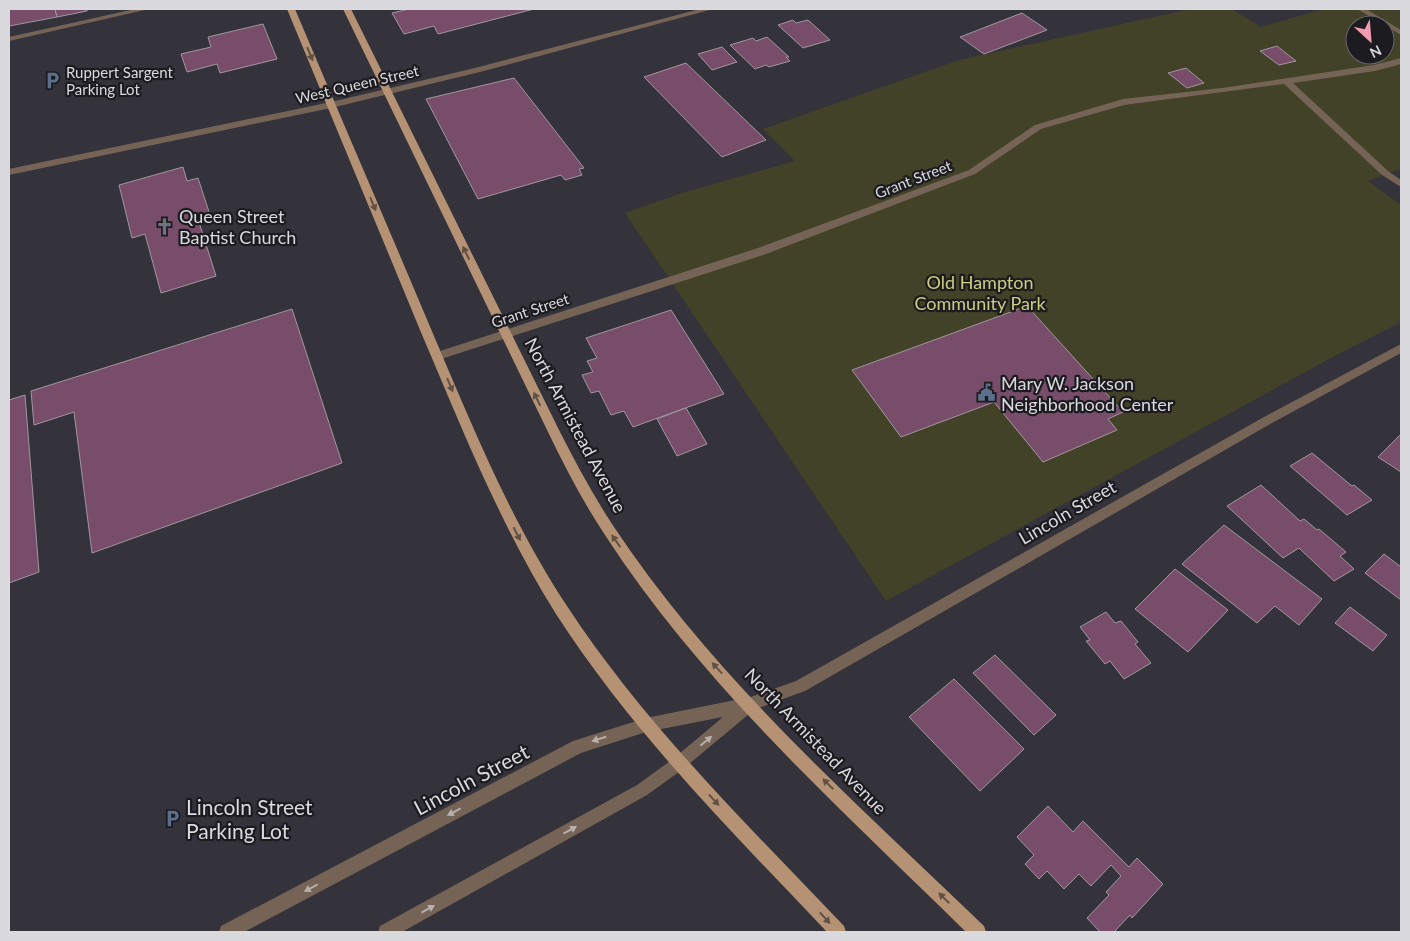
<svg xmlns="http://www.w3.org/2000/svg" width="1410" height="941" font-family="Lato,sans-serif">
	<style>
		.green { fill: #414227; fill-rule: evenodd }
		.building { fill: #774d6a; stroke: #a1979e }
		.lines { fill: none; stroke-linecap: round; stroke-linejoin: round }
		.service { fill: #756455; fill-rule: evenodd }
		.minor { fill: #756455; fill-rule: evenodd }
		.tertiary { fill: #756455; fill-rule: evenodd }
		.primary { fill: #b59274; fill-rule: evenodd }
		.oneway { fill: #615145 }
		.oneway2 { fill: #b6b0ae }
		.labels { text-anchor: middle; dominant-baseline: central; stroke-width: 4.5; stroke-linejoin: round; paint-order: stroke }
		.far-poi-label { font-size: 15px; fill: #d9d9de; stroke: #1c1b1f; text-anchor: start }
		.far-street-label { font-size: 15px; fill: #d9d9de; stroke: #1c1b1f }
		.poi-label { font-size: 18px; fill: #d9d9de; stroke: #1c1b1f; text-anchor: start }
		.park-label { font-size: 18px; fill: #cbce80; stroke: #1c1b1f }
		.street-label { font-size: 18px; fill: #d9d9de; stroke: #1c1b1f }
		.near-street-label { font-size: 21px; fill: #d9d9de; stroke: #1c1b1f }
		.near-poi-label { font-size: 21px; fill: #d9d9de; stroke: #1c1b1f; text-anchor: start }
	</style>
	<rect width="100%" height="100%" fill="#34333c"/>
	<!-- green -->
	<path class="green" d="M1190 9H1232L1261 27 1323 9H1401V169L1368 181 1401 205V322L1342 352 886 601 625 213 682 193 795 161 763 129 959 60ZM1355 25H1385V55H1355Z"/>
	<!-- building -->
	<g class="building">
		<path d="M9 9H55L57 17 9 26Z"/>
		<path d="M55 9H87V11L57 17Z"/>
		<path d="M409 9H534L438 34 434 26 404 34 392 13Z"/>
		<path d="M1022 13 1047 30 984 54 960 37Z"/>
		<path d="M793 20 796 23 808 20 830 40 803 48 778 25Z"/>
		<path d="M263 24 277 59 220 73 217 64 187 72 181 54 211 47 208 37Z"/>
		<path d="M767 37 789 57H786L790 61 769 67 766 65 755 69 730 45 753 38 756 41Z"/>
		<path d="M1277 46 1296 61 1279 65 1260 51Z"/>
		<path d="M722 47 737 62 712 70 698 54Z"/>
		<path d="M686 63 766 140 722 157 644 77Z"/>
		<path d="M1186 68 1204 83 1187 88 1168 73Z"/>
		<path d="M514 78 584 168 579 169 582 175 565 180 561 175 478 199 426 99Z"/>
		<path d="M183 167 187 181 198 178 210 215 198 219 216 276 161 293 145 234 132 238 119 185Z"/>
		<path d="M1027 306 1123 412 1108 419 1117 430 1043 462 994 402 901 437 852 370Z"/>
		<path d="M292 309 342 463 92 553 74 412 34 425 31 391Z"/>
		<path d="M671 310 724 394 633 427 624 411 611 415 599 391 591 393 582 375 593 372 587 361 597 358 586 338Z"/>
		<path d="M25 395 39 572 9 583V400Z"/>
		<path d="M686 408 707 444 677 456 657 419Z"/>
		<path d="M1401 434V472L1378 457Z"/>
		<path d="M1312 453 1352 486 1354 485 1372 500 1347 515 1290 466Z"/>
		<path d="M1261 485 1300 521 1304 519 1317 530 1319 529 1346 552 1340 556 1354 569 1334 581 1299 548 1283 558 1227 506Z"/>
		<path d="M1224 525 1322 599 1299 625 1275 606 1257 623 1182 564Z"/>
		<path d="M1384 554 1401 567V600L1365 573Z"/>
		<path d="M1175 569 1228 610 1188 652 1135 609Z"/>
		<path d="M1350 607 1387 635 1373 651 1335 623Z"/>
		<path d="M1106 612 1115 623 1121 621 1138 642 1135 644 1151 663 1124 679 1110 661 1105 664 1086 641 1090 640 1080 627Z"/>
		<path d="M995 655 1056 715 1034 735 973 673Z"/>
		<path d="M954 679 1024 749 980 791 909 717Z"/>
		<path d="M1048 806 1073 832 1083 821 1129 867 1137 858 1163 884 1132 918 1130 915 1114 932H1100L1087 918 1109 895 1106 892 1121 876 1111 865 1091 886 1079 874 1064 889 1047 871 1039 879 1025 864 1034 855 1017 837Z"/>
	</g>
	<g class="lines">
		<!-- service -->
		<path class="service" d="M135 9H149L9 41V37Z"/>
		<!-- minor -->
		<g class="minor">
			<path d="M700 9H713L480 72 331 108 9 175V169L331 102 475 68Z"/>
			<path d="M1357 9H1366L1401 30V35Z"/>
			<path d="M1401 58V64L1375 71 1293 83 1388 171 1401 180V187L1382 175 1284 84 1124 105 1041 129 975 174 766 254 438 360 432 356 434 353 758 248 969 170 1035 125 1123 99 1222 88 1374 65Z"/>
			<path d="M1401 344V353L1272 423 805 691 750 711 745 709 743 704 745 699 796 681 1264 417Z"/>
		</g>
		<!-- tertiary -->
		<path class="tertiary" d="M750 697 755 699 757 704 755 709 683 769 647 795 402 932H378L380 926 637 785 673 759 723 717 646 732 581 753 244 932H219L221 926 573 741 646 718Z"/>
		<!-- primary -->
		<g class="primary">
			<path d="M287 9H295C340 116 386 222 431 329 471 423 510 520 567 606 645 725 747 824 844 926L846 932H827C731 831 632 732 556 614 500 525 461 426 420 330 376 223 331 116 287 9Z"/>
			<path d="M343 9H351L560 432C577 465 594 497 614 527 715 679 854 801 984 926L986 932H966C839 807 703 686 605 535 583 502 565 467 548 432Z"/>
		</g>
	</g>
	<!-- one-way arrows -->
	<defs><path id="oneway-solid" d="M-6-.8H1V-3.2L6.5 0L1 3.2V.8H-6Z" transform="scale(1.25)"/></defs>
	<g class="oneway">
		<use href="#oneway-solid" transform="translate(310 54) rotate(68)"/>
		<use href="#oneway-solid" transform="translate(373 204) rotate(67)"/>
		<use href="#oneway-solid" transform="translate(466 253) rotate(-116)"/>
		<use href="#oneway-solid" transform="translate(450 385) rotate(67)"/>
		<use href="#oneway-solid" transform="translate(537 399) rotate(-116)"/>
		<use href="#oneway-solid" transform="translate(517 534) rotate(63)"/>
		<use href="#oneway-solid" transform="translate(616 541) rotate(-125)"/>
		<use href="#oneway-solid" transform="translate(717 668) rotate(-132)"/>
		<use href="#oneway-solid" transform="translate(828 784) rotate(-135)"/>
		<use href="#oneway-solid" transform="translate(714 800) rotate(47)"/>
		<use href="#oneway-solid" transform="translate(944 898) rotate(-135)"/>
		<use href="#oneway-solid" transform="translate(825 918) rotate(47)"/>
	</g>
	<g class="oneway2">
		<use href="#oneway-solid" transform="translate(599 739) rotate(163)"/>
		<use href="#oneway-solid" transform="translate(706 741) rotate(-40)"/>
		<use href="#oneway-solid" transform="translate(454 812) rotate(152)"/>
		<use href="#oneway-solid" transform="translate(570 830) rotate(-29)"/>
		<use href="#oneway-solid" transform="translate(311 888) rotate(152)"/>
		<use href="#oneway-solid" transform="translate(428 909) rotate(-29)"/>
	</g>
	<!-- icons -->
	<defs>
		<symbol id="parking-bare" viewBox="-9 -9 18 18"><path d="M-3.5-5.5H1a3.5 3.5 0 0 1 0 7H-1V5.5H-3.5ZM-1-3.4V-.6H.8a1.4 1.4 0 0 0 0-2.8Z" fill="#5c6f8a" stroke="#1c1b1f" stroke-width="2.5" paint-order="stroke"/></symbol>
		<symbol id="church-bare" viewBox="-9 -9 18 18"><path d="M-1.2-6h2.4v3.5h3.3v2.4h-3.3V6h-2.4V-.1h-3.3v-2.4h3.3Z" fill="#6b7280" stroke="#1c1b1f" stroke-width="2.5" paint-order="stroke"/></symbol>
		<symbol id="civic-bare" viewBox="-9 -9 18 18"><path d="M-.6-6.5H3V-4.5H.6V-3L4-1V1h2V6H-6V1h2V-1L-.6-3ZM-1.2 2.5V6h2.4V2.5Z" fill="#5c6f8a" stroke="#1c1b1f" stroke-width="2.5" paint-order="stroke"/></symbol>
	</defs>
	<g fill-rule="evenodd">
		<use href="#parking-bare" x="40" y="68" width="25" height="25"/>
		<use href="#church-bare" x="152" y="214" width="25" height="25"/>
		<use href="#civic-bare" x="974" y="380" width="25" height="25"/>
		<use href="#parking-bare" x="160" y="806" width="25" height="25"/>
	</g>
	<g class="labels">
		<!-- far-poi labels -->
		<g class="far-poi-label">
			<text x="66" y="72">Ruppert Sargent<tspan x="66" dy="17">Parking Lot</tspan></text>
		</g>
		<!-- far-street labels -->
		<g class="far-street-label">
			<text transform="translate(357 84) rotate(-13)">West Queen Street</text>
			<text transform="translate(913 179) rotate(-21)">Grant Street</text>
			<text transform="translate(530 310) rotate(-18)">Grant Street</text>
		</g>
		<!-- poi labels -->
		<g class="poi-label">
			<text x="179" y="216">Queen Street<tspan x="179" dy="21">Baptist Church</tspan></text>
			<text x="1001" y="383">Mary W. Jackson<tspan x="1001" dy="21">Neighborhood Center</tspan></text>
		</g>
		<!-- park labels -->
		<g class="park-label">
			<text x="980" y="282">Old Hampton<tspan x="980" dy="21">Community Park</tspan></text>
		</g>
		<!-- street labels -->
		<g class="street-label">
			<text transform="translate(576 425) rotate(62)">North Armistead Avenue</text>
			<text transform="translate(1067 512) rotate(-30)">Lincoln Street</text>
			<text transform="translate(816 741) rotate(46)">North Armistead Avenue</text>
		</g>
		<!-- near-street labels -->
		<g class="near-street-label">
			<text transform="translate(471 779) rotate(-28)">Lincoln Street</text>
		</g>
		<!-- near-poi labels -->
		<g class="near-poi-label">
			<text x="186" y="806">Lincoln Street<tspan x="186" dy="24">Parking Lot</tspan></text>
		</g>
	</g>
	<!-- border -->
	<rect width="1410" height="941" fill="none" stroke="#d9d9de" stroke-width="20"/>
	<!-- north arrow -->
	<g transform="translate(1370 40) rotate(154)"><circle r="24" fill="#1c1b1f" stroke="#68676b"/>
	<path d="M0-4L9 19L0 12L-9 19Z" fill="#f29ab0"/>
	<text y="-8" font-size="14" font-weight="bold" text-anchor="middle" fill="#d9d9de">N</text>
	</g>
</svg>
